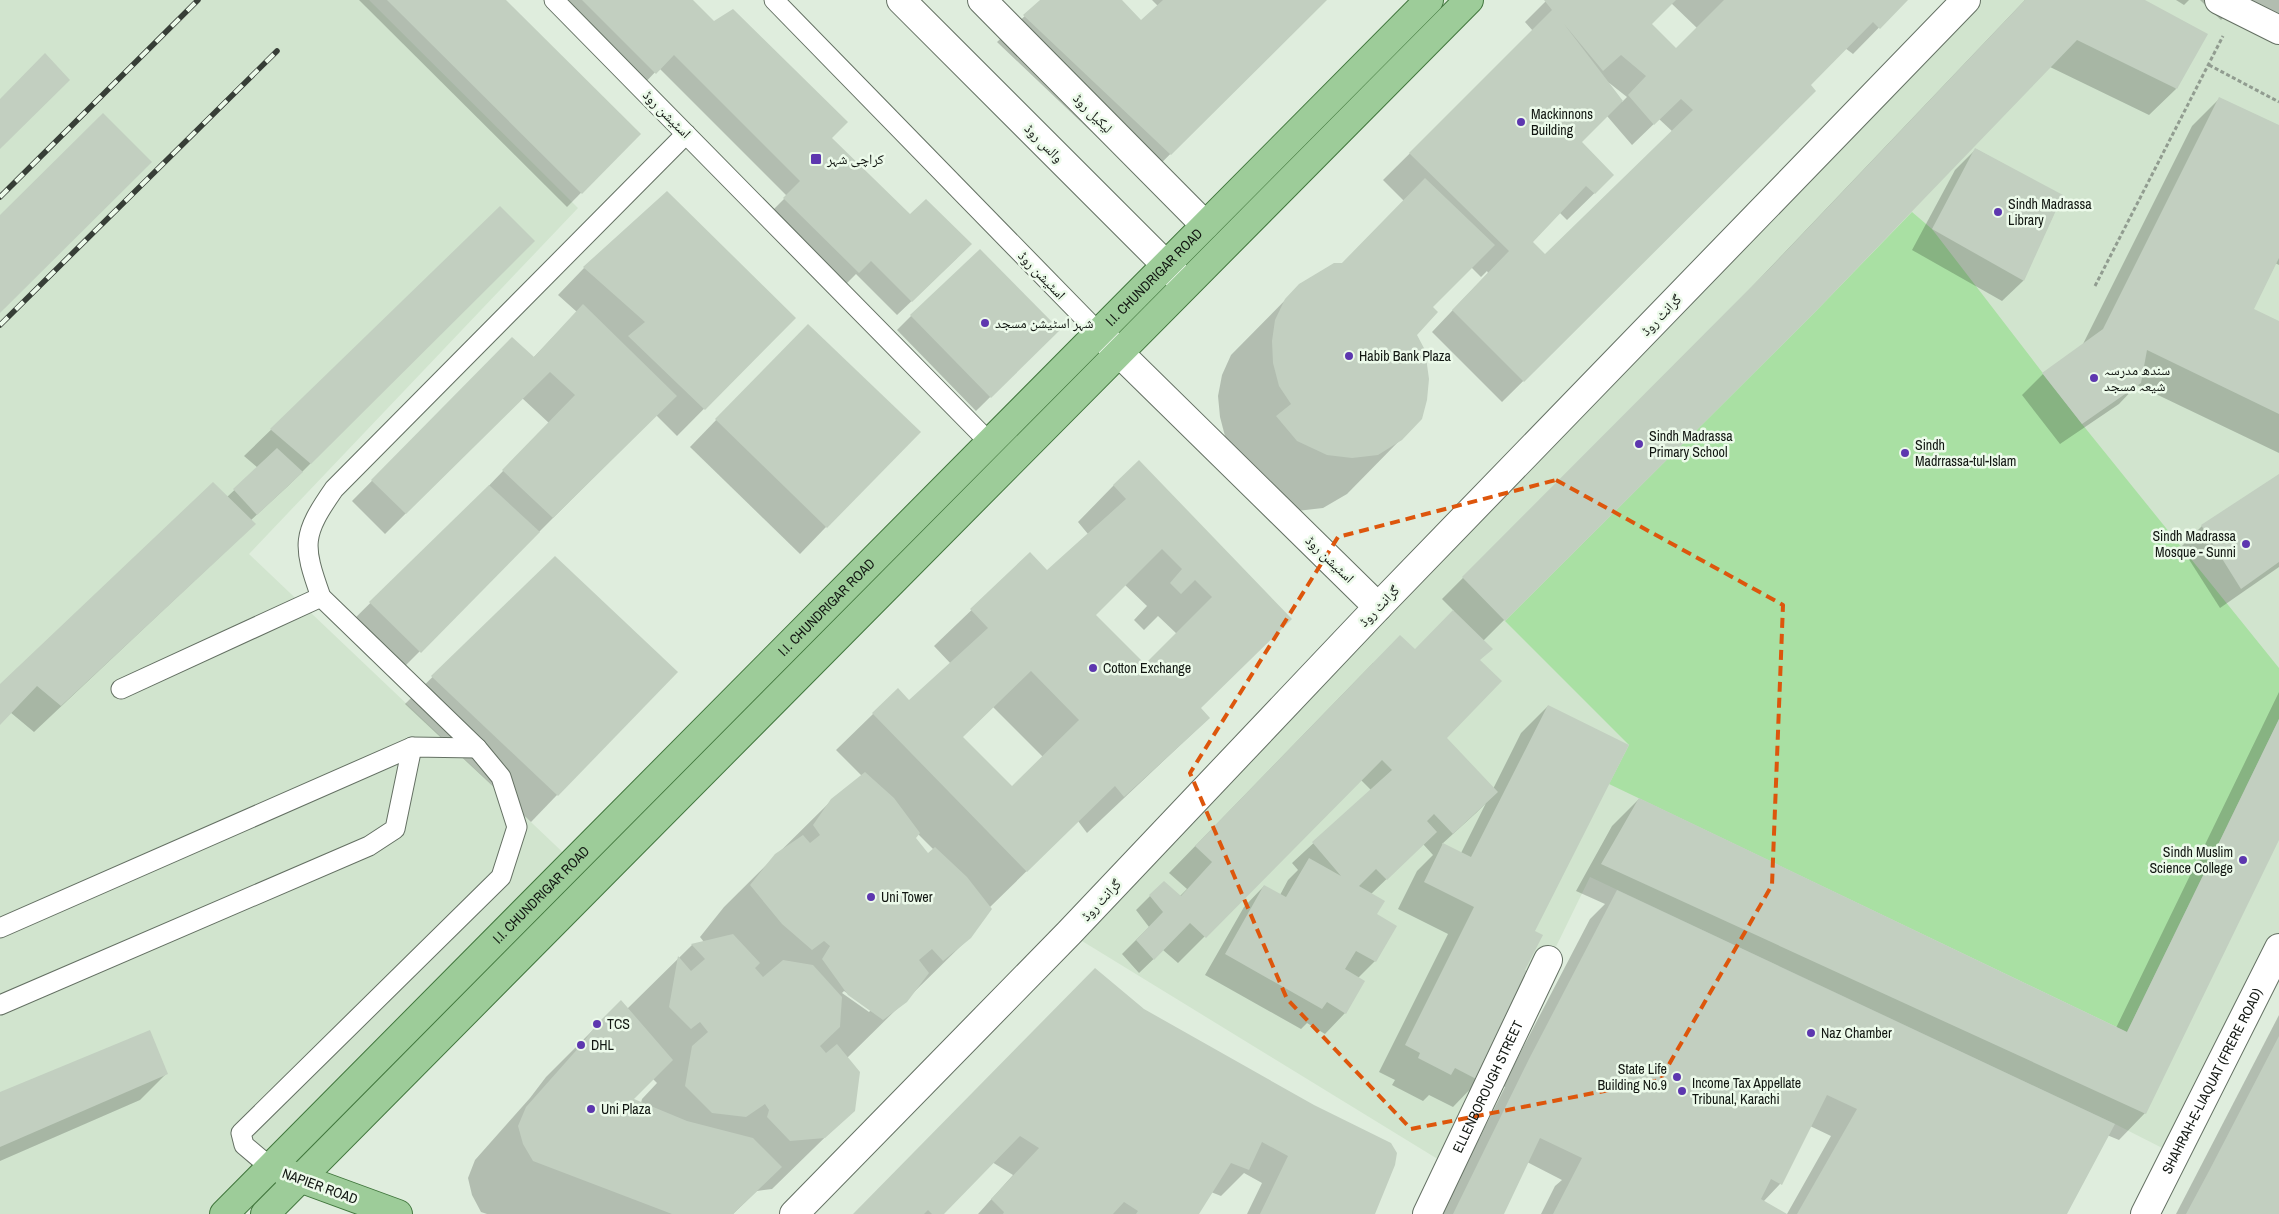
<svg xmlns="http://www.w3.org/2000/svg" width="2279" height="1214" font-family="'Archivo Narrow','Noto Naskh Arabic',sans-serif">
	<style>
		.built { fill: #d1e4ce }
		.green { fill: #a9e0a3 }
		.shadow { fill: #0003; fill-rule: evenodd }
		.building { fill: #c2cfc0; fill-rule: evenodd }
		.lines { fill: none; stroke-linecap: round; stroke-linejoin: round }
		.lane-casing { stroke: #647063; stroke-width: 21 }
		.street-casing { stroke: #647063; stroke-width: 30 }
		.secondary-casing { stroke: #647063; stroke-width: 30 }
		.primary-casing { stroke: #41763d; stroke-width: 30 }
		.path { stroke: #919c90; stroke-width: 3; stroke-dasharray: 4 2.5; stroke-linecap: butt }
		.lane { stroke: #fff; stroke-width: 19 }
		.street { stroke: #fff; stroke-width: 28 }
		.secondary { stroke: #fff; stroke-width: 28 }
		.primary { stroke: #9dcc99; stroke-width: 28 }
		.rail-casing { stroke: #373e37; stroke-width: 5.5 }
		.rail { stroke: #ecfaea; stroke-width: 4; stroke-dasharray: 11; stroke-linecap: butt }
		.marked { fill: none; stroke: #dd560c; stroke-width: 4; stroke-dasharray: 10 6; stroke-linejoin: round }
		.poi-dot { fill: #5d37af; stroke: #ecfaea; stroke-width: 2 }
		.labels { text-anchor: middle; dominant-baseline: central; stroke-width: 5; stroke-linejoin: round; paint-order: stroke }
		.street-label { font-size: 14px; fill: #111611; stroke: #ecfaea }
		.poi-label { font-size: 14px; fill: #111611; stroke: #ecfaea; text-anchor: start }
	</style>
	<rect width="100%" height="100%" fill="#dfeddd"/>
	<!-- built -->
	<g class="built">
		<path d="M0 0H369L578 208 249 554 573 862 224 1214H0Z"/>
		<path d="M1967 0H2219L2279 30V948L2176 1155 2115 1124 1590 877 1449 1166 1069 933Z"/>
	</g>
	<!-- green -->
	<path class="green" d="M1912 212 1932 229 2082 424 2279 668V719L2127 1032 1609 784 1629 745 1505 621 1817 310Z"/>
	<!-- shadow -->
	<g class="shadow">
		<path d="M359 0H504L639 134 567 207Z"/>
		<path d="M554 0H691L910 216 957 258 897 315 856 274 844 286 770 213 787 196 659 68 641 87Z"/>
		<path d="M1042 0H1120L1141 22 1158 6 1152 0H1326L1143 181 997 42Z"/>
		<path d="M1547 0H1906L1853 54 1845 48 1809 85 1815 91 1502 402 1432 332 1488 273 1487 271 1481 277 1471 267 1431 307 1415 334 1401 439 1347 494 1323 508 1297 511 1273 508 1243 495 1223 471 1226 440 1220 417 1218 396 1222 375 1231 355 1300 285 1342 264 1404 201 1383 180 1533 31 1525 22ZM1671 3 1697 28 1676 49 1650 24ZM1608 82 1627 97 1622 102ZM1607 116 1632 145 1659 119 1673 132 1545 256 1531 242 1559 212 1567 220 1613 175 1580 142Z"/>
		<path d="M2025 0H2143L2176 89 2149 115 2050 67 1816 309 1483 641 1479 661 1445 738 1493 789 1521 733 1548 706 1533 932 1523 971 1479 1080 1453 1107 1429 1095 1423 1101 1392 1085 1395 1080 1379 1072 1448 934 1398 909 1417 871 1433 855 1423 844 1371 894 1375 915V961L1358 978 1345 1013 1325 1034 1307 1023 1301 1029 1205 975 1244 907 1264 886 1280 895 1288 880 1298 870 1292 863 1371 790 1361 780 1178 963 1163 950 1139 973 1122 954 1149 927 1136 910 1150 896 1179 897 1187 889 1169 873 1373 663 1415 651 1454 611 1442 599 1745 294ZM1486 803 1461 853 1442 844 1476 813Z"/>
		<path d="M2176 0H2189L2184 5Z"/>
		<path d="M2200 0H2241L2221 20Z"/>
		<path d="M2253 0H2279V35L2244 17Z"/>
		<path d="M2219 99 2279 127V265L2275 263 2252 310 2279 322V453L2137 385 2119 404 2060 444 2022 395 2043 374 2082 346 2192 126Z"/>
		<path d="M1976 149 2062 196 2023 281 2002 301 1912 250 1955 170Z"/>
		<path d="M500 208 533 241 288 486 251 520 227 550 34 732 10 712 0 723V686L227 497 258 468 244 456Z"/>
		<path d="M584 268 794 318 677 436 656 415 399 672 349 624 477 498 549 423 522 398 385 534 352 501 512 339 533 358 577 312 558 295Z"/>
		<path d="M911 316 1058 330 976 411 897 330Z"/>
		<path d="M781 353 826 527 800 554 690 447Z"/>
		<path d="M2279 475V567L2220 608 2181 547 2202 526Z"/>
		<path d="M1114 485 1290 619 1200 708 1209 718 1087 833 1078 821 989 908 970 937 847 1058 853 1110 772 1189 757 1191 733 1214H487L481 1212 472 1195 468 1178 475 1160 530 1098 546 1077 598 1025 627 1009 692 945 704 942 700 937 724 907 832 800 862 776 836 750 873 714 909 701 951 664 934 646 1030 554 1047 572 1088 534 1078 522ZM1124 584 1147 606 1134 620 1144 630 1158 616 1177 634 1145 666 1094 615ZM993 707 1043 757 1012 787 962 737ZM918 834 934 850 928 855 914 838ZM844 991 871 1010 869 1012 842 993ZM653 1079 657 1083 642 1099 641 1103 632 1099Z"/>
		<path d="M555 557 557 795 531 822 405 704Z"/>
		<path d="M2279 692V837L2145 1113 2119 1140 2107 1135 2066 1214H1787L1831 1136 1810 1126 1780 1184 1763 1202 1784 1214H1541L1555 1186 1562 1180 1527 1162 1502 1214H1440L1473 1145 1479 1139 1505 1087 1503 1086 1590 919 1605 904 1576 891 1612 826 1639 799 2116 1028Z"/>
		<path d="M1144 1010 1374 1214H1247L1262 1183 1244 1173 1221 1196 1211 1192 1198 1214H978L1013 1175 992 1162 942 1214H855Z"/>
		<path d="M2279 1015V1214H2176Z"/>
		<path d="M167 1073 140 1100 0 1161V1094Z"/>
	</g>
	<!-- building -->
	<g class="building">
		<path d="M387 0H506L641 134 582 194Z"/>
		<path d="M582 0H693L714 21 733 9 848 122 832 138 910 214 926 199 972 244 912 302 871 261 859 273 783 198 800 181 674 55 656 74Z"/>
		<path d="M1040 0H1122L1141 20 1163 0H1327L1171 155 1023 15Z"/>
		<path d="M1544 0H1676L1652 24 1676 48 1724 0H1908L1880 29 1873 22 1811 85 1816 91 1524 382 1452 310 1509 251 1409 153 1552 10ZM1564 24 1603 71 1621 55 1646 76 1628 95 1654 125 1681 99 1693 110 1545 254 1533 242 1586 186 1595 194 1614 175 1582 142 1623 101Z"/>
		<path d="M2025 0H2145L2208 34 2177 89 2077 40 1817 310 1505 621 1462 577 1771 267Z"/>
		<path d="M45 53 70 80 0 149V99Z"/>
		<path d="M2219 97 2279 125V258L2254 309 2279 321V414L2147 350 2141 383 2082 424 2042 373 2103 329Z"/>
		<path d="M103 113 152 162 0 313V215Z"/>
		<path d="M1975 148 2063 195 2024 281 1932 229Z"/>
		<path d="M1425 178 1495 245 1433 307 1438 312 1417 335 1425 350 1429 379 1427 400 1422 419 1402 440 1378 455 1352 458 1327 455 1297 441 1276 416 1291 404 1279 386 1273 363 1272 341 1275 320 1285 299 1299 284 1334 263H1342Z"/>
		<path d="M667 191 796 318 705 410 628 336 645 322 583 267Z"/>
		<path d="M500 206 535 241 311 464 270 429Z"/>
		<path d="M980 249 1060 330 991 398 910 315Z"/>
		<path d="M583 304 677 396 553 518 502 470 575 395 550 372 406 514 371 480 512 337 534 357Z"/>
		<path d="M808 324 921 432 827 528 715 419Z"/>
		<path d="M277 448 303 472 257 515 233 489Z"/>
		<path d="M1139 460 1292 619 1201 708 1210 718 1124 797 1115 786 1027 872 872 713 898 688 909 700 988 628 970 609 1030 552 1047 570 1126 499 1113 485ZM1162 549 1182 569 1170 583 1181 594 1195 580 1212 597 1145 664 1096 615ZM1031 671 1079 720 1012 786 963 737Z"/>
		<path d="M2279 474V562L2241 589 2201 525Z"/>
		<path d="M213 482 256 524 61 706 37 686 0 725V684Z"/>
		<path d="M489 485 540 532 421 653 369 602Z"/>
		<path d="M555 556 678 672 558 796 431 676Z"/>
		<path d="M1453 610 1493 649 1480 660 1502 681 1447 738 1498 792 1453 834 1434 814 1427 821 1437 832 1387 880 1376 869 1359 886 1385 901 1377 914 1397 926 1376 962 1356 951 1345 969 1365 981 1346 1014 1327 1002 1322 1009 1225 954 1264 885 1286 897 1309 858 1341 876 1312 842 1392 770 1382 760 1206 938 1190 923 1154 960 1136 940 1163 912 1149 895 1164 881 1181 896 1212 862 1195 846 1400 635 1415 649Z"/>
		<path d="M1548 705 1629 745 1535 931 1543 935 1525 970 1534 975 1480 1081 1455 1068 1451 1075 1418 1058 1420 1053 1405 1045 1474 907 1424 882 1443 843 1471 857Z"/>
		<path d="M2279 719V840L2146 1114 1601 864 1639 798 2127 1032Z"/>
		<path d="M865 772 894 798 920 833 916 838 928 853 935 847 967 877 992 909 971 938 943 961 932 949 919 960 929 973 907 1002 883 1020 848 995 822 959 830 946 824 941 812 950 782 924 750 885 775 854 803 835 810 843 820 835 813 825 831 799Z"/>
		<path d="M1617 890 2115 1124 2067 1214H1797L1857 1109 1827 1095 1782 1185 1771 1179 1761 1199 1787 1214H1553L1582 1158 1540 1138 1504 1214H1453L1529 1059Z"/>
		<path d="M733 934 760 963 755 968 763 977 783 960 813 965 842 997 840 1027 820 1046 826 1053 837 1044 860 1072 855 1111 825 1138 790 1141 767 1117 769 1110 765 1104 746 1117 712 1113 685 1086 692 1046 708 1032 700 1022 691 1029 669 1007 678 956 691 971 705 959 691 944Z"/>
		<path d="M1095 968 1144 1009 1314 1105 1391 1143 1397 1153 1395 1165 1375 1214H1260L1288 1156 1262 1142 1249 1170 1231 1163 1199 1214H1136L1138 1211 1124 1202 1113 1214H1003L1004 1212 991 1199 1039 1148 1020 1136 944 1214H932L928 1210 924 1214H853Z"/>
		<path d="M621 1000 673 1060 634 1099 687 1121 753 1138 782 1167 733 1214H672L533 1161 523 1144 518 1126 526 1107 581 1045 597 1024Z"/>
		<path d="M150 1030 168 1074 0 1147V1092Z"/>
		<path d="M2279 1036V1214H2186L2209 1171Z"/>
	</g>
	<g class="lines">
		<defs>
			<g id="lane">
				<path d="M554 0 990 443"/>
				<path d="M774 0 1099 333"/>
				<path d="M121 689 321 597"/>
				<path d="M0 928 412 747 477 748"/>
				<path d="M0 1005 369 846 395 829 412 747"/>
				<path d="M270 1167 244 1145 241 1133 501 877 517 827 501 777 477 748 321 597C302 544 302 535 334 489L686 134"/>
			</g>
			<g id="street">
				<path d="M982 0 1205 225"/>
				<path d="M2219 0 2279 30"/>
				<path d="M1099 333 1378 607"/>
				<path id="s1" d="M1427 1214 1548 960"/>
			</g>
			<g id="secondary">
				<path d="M901 0 1183 282"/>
				<path d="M794 1214 1069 933 1378 607 1966 0"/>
				<path id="s2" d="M2145 1214 2279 948"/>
			</g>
			<g id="primary">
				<path d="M286 1173 398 1214"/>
				<path id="s3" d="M224 1214 1429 0"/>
				<path d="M265 1214 1469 0"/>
			</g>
		</defs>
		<!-- lane casing -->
		<use href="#lane" class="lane-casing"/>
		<!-- street casing -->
		<use href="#street" class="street-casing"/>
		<!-- secondary casing -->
		<use href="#secondary" class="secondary-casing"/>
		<!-- primary casing -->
		<use href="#primary" class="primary-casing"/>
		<!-- path -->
		<g class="path">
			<path d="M2209 65 2279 102"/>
			<path d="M2095 286 2223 36"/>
		</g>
		<!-- lane -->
		<use href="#lane" class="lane"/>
		<!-- street -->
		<use href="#street" class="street"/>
		<!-- secondary -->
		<use href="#secondary" class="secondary"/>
		<!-- primary -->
		<use href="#primary" class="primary"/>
		<defs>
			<g id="rail">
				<path d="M0 197 198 0"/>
				<path d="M0 325 277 51"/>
			</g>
		</defs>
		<!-- rail casing -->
		<use href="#rail" class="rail-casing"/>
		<!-- rail -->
		<use href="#rail" class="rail"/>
	</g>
	<!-- marked area -->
	<path class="marked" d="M1556 480 1783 605 1772 885 1660 1080 1411 1129 1287 999 1190 773 1338 537Z"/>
	<!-- markers -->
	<g class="poi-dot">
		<circle cx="1521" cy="122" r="5"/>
		<rect x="810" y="153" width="12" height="12" rx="2.5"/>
		<circle cx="1998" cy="212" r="5"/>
		<circle cx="985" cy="323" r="5"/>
		<circle cx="1349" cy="356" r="5"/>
		<circle cx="2094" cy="378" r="5"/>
		<circle cx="1639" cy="444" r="5"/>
		<circle cx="1905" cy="453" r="5"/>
		<circle cx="2246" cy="544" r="5"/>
		<circle cx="1093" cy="668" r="5"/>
		<circle cx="2243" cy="860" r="5"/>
		<circle cx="871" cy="897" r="5"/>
		<circle cx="597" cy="1024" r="5"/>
		<circle cx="1811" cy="1033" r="5"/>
		<circle cx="581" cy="1045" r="5"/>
		<circle cx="1677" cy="1077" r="5"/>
		<circle cx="1682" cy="1091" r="5"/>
		<circle cx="591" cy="1109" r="5"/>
	</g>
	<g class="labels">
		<!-- street labels -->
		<g class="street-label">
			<text transform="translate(1093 113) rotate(45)">لیکیل روڈ</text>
			<text transform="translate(667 114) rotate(45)">اسٹیشن روڈ</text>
			<text transform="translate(1044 143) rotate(45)">والس روڈ</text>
			<text transform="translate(1042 275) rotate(46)">اسٹیشن روڈ</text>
			<text stroke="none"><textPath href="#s3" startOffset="1320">I.I. CHUNDRIGAR ROAD</textPath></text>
			<text transform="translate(1661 315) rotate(-46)">گرانٹ روڈ</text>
			<text transform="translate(1330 559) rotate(44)">اسٹیشن روڈ</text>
			<text transform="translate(1379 606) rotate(-46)">گرانٹ روڈ</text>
			<text stroke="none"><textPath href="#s3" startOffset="855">I.I. CHUNDRIGAR ROAD</textPath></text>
			<text stroke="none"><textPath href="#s3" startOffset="450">I.I. CHUNDRIGAR ROAD</textPath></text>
			<text transform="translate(1101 900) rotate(-47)">گرانٹ روڈ</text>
			<text stroke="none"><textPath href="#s2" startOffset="149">SHAHRAH-E-LIAQUAT (FRERE ROAD)</textPath></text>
			<text stroke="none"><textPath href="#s1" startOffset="141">ELLENBOROUGH STREET</textPath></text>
			<text transform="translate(320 1186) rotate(20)">NAPIER ROAD</text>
		</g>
		<!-- poi labels -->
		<g class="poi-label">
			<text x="1531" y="114">Mackinnons<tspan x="1531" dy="16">Building</tspan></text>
			<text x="827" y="159">کراچی شہر</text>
			<text x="2008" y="204">Sindh Madrassa<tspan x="2008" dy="16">Library</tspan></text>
			<text x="995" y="323">شہر اسٹیشن مسجد</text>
			<text x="1359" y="356">Habib Bank Plaza</text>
			<text x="2104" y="370">سندھ مدرسہ<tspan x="2104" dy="16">شیعہ مسجد</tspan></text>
			<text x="1649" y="436">Sindh Madrassa<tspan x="1649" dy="16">Primary School</tspan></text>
			<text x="1915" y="445">Sindh<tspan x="1915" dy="16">Madrrassa-tul-Islam</tspan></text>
			<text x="2236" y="536" text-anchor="end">Sindh Madrassa<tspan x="2236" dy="16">Mosque - Sunni</tspan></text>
			<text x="1103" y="668">Cotton Exchange</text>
			<text x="2233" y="852" text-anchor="end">Sindh Muslim<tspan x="2233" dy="16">Science College</tspan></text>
			<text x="881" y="897">Uni Tower</text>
			<text x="607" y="1024">TCS</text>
			<text x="1821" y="1033">Naz Chamber</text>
			<text x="591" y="1045">DHL</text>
			<text x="1667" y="1069" text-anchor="end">State Life<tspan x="1667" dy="16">Building No.9</tspan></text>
			<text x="1692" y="1083">Income Tax Appellate<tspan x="1692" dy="16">Tribunal, Karachi</tspan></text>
			<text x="601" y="1109">Uni Plaza</text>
		</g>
	</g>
</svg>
